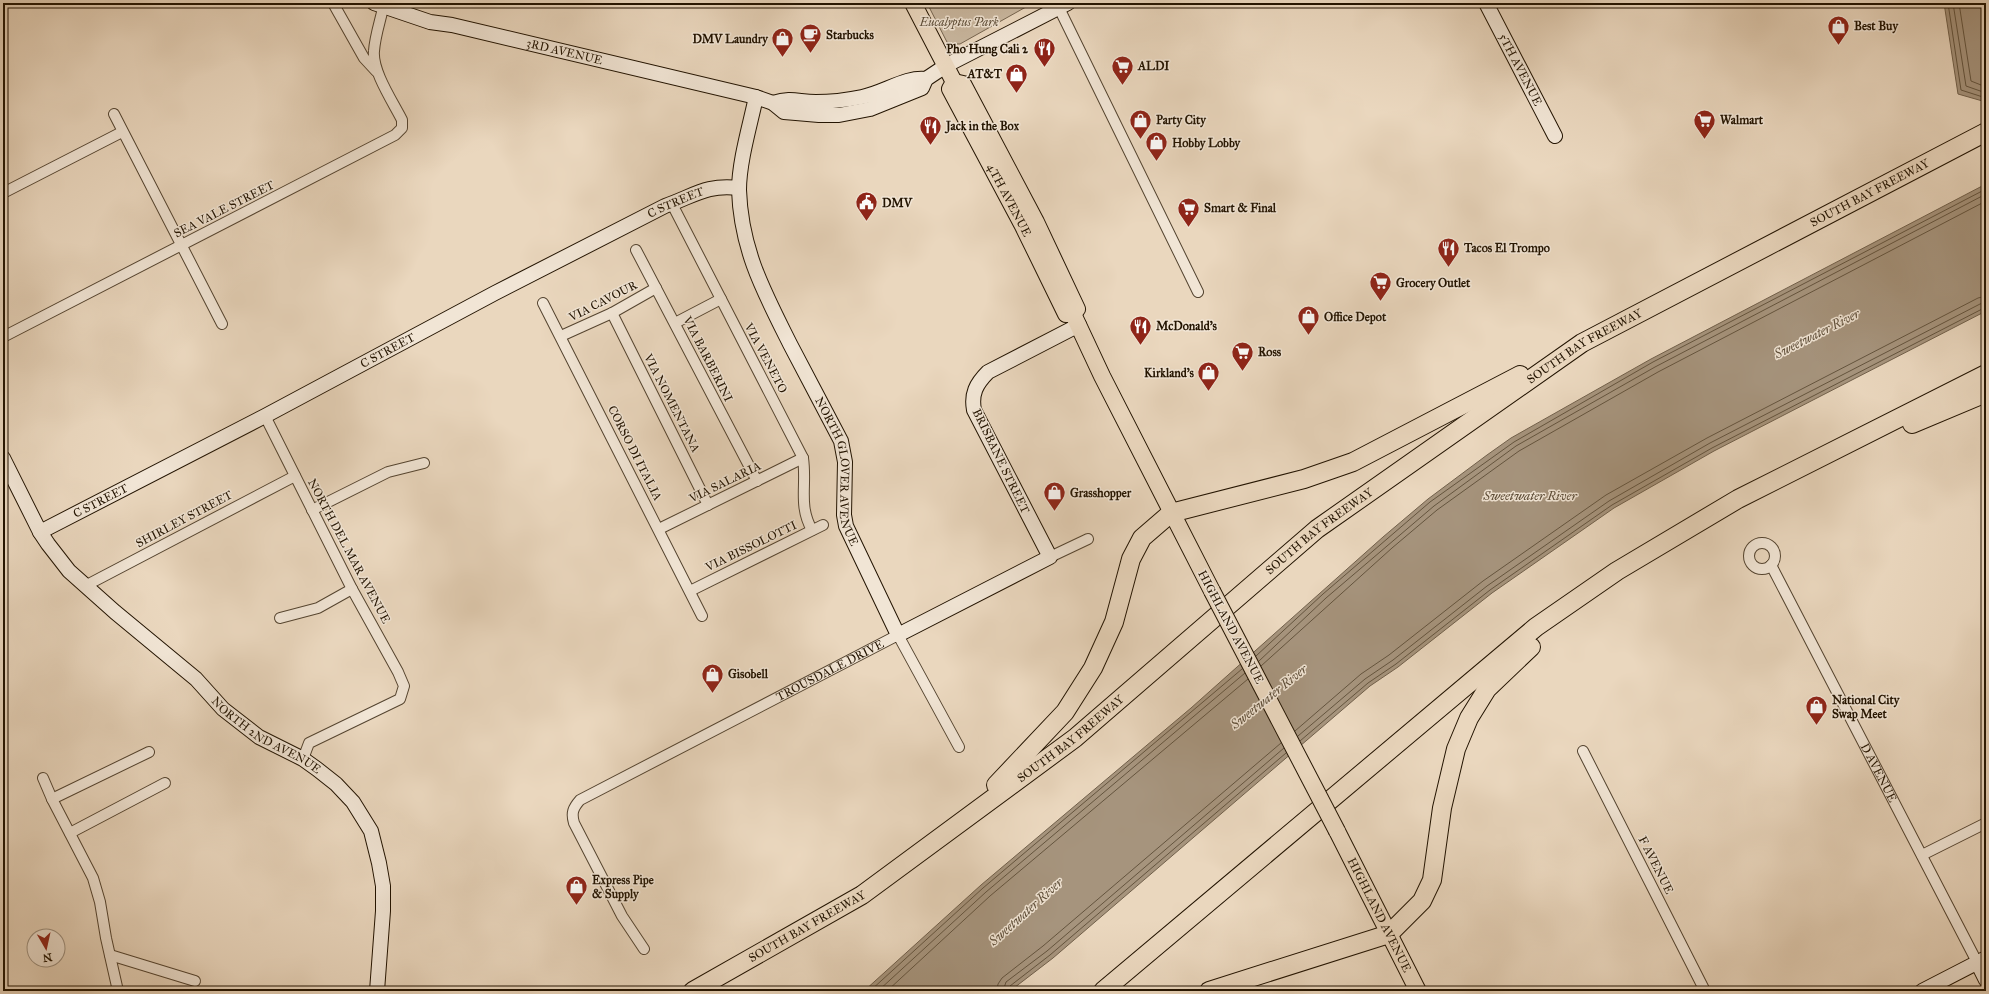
<svg xmlns="http://www.w3.org/2000/svg" width="1989" height="994" font-family="'IM FELL Great Primer',serif">
	<style>
		.green { fill: #c8b69e; stroke: #75644f }
		.water { fill: #a6947d; stroke: #71604b }
		.lines { fill: none; stroke-linecap: round; stroke-linejoin: round }
		.shore { stroke: #64543e; stroke-width: 1 }
		.street-casing { stroke: #544430; stroke-width: 12 }
		.secondary-casing { stroke: #221300; stroke-width: 16 }
		.primary-casing { stroke: #221300; stroke-width: 18 }
		.highway-casing { stroke: #221300; stroke-width: 20 }
		.street { stroke: #f1e5d5; stroke-width: 10 }
		.secondary { stroke: #f1e5d5; stroke-width: 14 }
		.primary { stroke: #ead7be; stroke-width: 16 }
		.highway { stroke: #ead7be; stroke-width: 18 }
		.primary-bridge-casing { stroke: #221300; stroke-width: 18; stroke-linecap: butt }
		.primary-bridge { stroke: #ead7be; stroke-width: 16 }
		.labels { text-anchor: middle; dominant-baseline: central; stroke-width: 3; stroke-linejoin: round; paint-order: stroke }
		.park-label { font-size: 12px; font-style: italic; fill: #5c4c37; stroke: #f1e5d5 }
		.poi-label { font-size: 12px; font-weight: bold; fill: #221300; stroke: #f1e5d5; text-anchor: start }
		.street-label { font-size: 12px; fill: #221300; stroke: #f1e5d5 }
		.water-label { font-size: 13px; font-style: italic; fill: #5d4d38; stroke: #f1e5d5 }
	</style>
	<rect width="100%" height="100%" fill="#ead7be"/>
	<filter id="stains"><feTurbulence type="fractalNoise" baseFrequency=".005" numOctaves="4"/><feColorMatrix values="0 0 0 0 .2 0 0 0 0 .09 0 0 0 0 .02 0 0 0 .5 -.17"/></filter>
	<radialGradient id="worn" r=".72"><stop offset=".6" stop-color="#630" stop-opacity="0"/><stop offset="1" stop-color="#630" stop-opacity=".3"/></radialGradient>
	<!-- green -->
	<path class="green" d="M927 3H1033L960 44H948Z"/>
	<!-- water -->
	<g class="water">
		<path d="M1944 3H1986V102L1958 94Z"/>
		<path d="M1986 184V311L1714 451 1614 508 1492 593 1398 667 1370 686 1053 958 1010 991H864L981 885 1191 708 1383 537 1428 499 1487 455 1511 438 1651 359Z"/>
	</g>
	<g class="lines">
		<!-- shore -->
		<g class="shore">
			<path d="M1948 3 1961 90 1986 98"/>
			<path d="M1953 3 1966 86 1986 93"/>
			<path d="M1959 3 1971 81 1986 87"/>
			<path d="M1256 656 1323 594 1430 502 1514 442 1653 362 1986 189"/>
			<path d="M1259 661 1326 598 1434 506 1516 446 1655 367 1986 194"/>
			<path d="M1261 666 1392 548 1437 510 1519 451 1658 372 1986 201"/>
			<path d="M1295 731 1361 674 1389 655 1483 581 1606 495 1707 438 1978 298 1986 296"/>
			<path d="M1298 736 1365 679 1393 660 1487 586 1609 501 1710 443 1980 304 1986 302"/>
			<path d="M1300 741 1368 683 1396 664 1490 590 1612 505 1712 448 1986 307"/>
			<path d="M870 991 983 888 1242 669"/>
			<path d="M878 991 986 892 1245 673"/>
			<path d="M887 991 990 896 1248 679"/>
			<path d="M997 991 998 984 1002 978 1043 946 1281 743"/>
			<path d="M1003 991 1006 982 1047 951 1284 748"/>
			<path d="M1008 991 1010 986 1050 955 1286 753"/>
		</g>
		<defs>
			<g id="street">
				<path d="M333 3 364 58 376 71"/>
				<path d="M1059 8 1198 292"/>
				<path d="M114 114 222 324"/>
				<path d="M3 193 122 132"/>
				<path d="M672 204 803 458C807 486 798 505 812 530"/>
				<path d="M636 250 757 481"/>
				<path d="M543 303 702 616"/>
				<path d="M612 313 708 505"/>
				<path d="M675 323 721 299"/>
				<path d="M561 336 612 313 656 288"/>
				<path d="M3 337 395 135 402 128V120C393 102 372 71 374 51 375 36 380 22 383 8"/>
				<path d="M265 416 352 589 398 672 404 686 400 699 309 743 303 759"/>
				<path d="M312 510 388 472 424 463"/>
				<path d="M659 529 803 458"/>
				<circle cx="1762" cy="556" r="13"/>
				<path d="M1050 557 1088 539"/>
				<path id="s1" d="M1771 565 1977 962"/>
				<path d="M85 586 295 476"/>
				<path d="M690 591 823 525"/>
				<path d="M280 618 318 608 352 589"/>
				<path d="M1583 751 1705 991"/>
				<path d="M43 778 52 799 93 878 100 902 106 938 118 991"/>
				<path d="M52 799 149 752"/>
				<path d="M70 833 165 783"/>
				<path d="M1922 855 1986 823"/>
				<path id="s2" d="M644 949 622 916 574 823C571 813 573 808 580 800L898 635 959 747"/>
				<path d="M110 955 195 981"/>
			</g>
			<g id="secondary">
				<path id="s3" d="M374 3 430 22 452 25 756 97 773 103 784 112 796 113 819 115H839L870 109 922 88 926 79 947 65 1068 3"/>
				<path id="s4" d="M1486 3 1555 136"/>
				<path id="s5" d="M756 97C750 125 739 162 739 190 741 250 764 292 790 344 807 376 824 409 841 441L845 462 844 515 846 526 898 635 1050 557 974 410C971 394 976 384 988 372L1079 325"/>
				<path d="M773 103C792 97 798 102 816 102 831 102 847 100 862 97 883 93 907 76 926 79"/>
				<path id="s6" d="M3 458 40 532 48 544 69 571 115 612 196 679 223 709 259 737 303 759 317 769 336 784 353 802 371 831 379 863 383 886V911L377 991"/>
				<path id="s7" d="M40 532 265 416 495 293 665 206C694 196 706 184 739 188"/>
				<path d="M1977 962 1986 980"/>
				<path d="M1922 991 1986 958"/>
			</g>
			<g id="primary">
				<path d="M913 3 954 82"/>
				<path id="s8" d="M954 82 950 89 1023 226 1066 314H1073"/>
				<path d="M954 82 963 84 1036 222 1077 309 1073 314"/>
				<path d="M1073 314 1102 376 1212 591"/>
				<path id="s9" d="M1337 831 1418 991"/>
			</g>
			<g id="highway">
				<path d="M1912 424 1986 393"/>
				<path d="M996 785 1065 712 1093 668 1114 622 1131 559 1142 538 1171 513 1304 479 1353 462 1520 375"/>
				<path id="s10" d="M693 991 862 895 1075 738 1317 529 1582 343 1986 132"/>
				<path d="M1103 991 1536 627 1617 571 1738 499 1986 374"/>
				<path d="M1209 991 1389 934 1422 901 1432 880 1442 808 1456 749 1469 718 1487 689 1531 647"/>
			</g>
		</defs>
		<!-- street casing -->
		<use href="#street" class="street-casing"/>
		<!-- secondary casing -->
		<use href="#secondary" class="secondary-casing"/>
		<!-- primary casing -->
		<use href="#primary" class="primary-casing"/>
		<!-- highway casing -->
		<use href="#highway" class="highway-casing"/>
		<!-- street -->
		<use href="#street" class="street"/>
		<!-- secondary -->
		<use href="#secondary" class="secondary"/>
		<!-- primary -->
		<use href="#primary" class="primary"/>
		<!-- highway -->
		<use href="#highway" class="highway"/>
		<defs>
			<path id="primary-bridge" d="M1212 591 1337 831"/>
		</defs>
		<!-- primary-bridge casing -->
		<use href="#primary-bridge" class="primary-bridge-casing"/>
		<!-- primary-bridge -->
		<use href="#primary-bridge" class="primary-bridge"/>
	</g>
	<!-- icons -->
	<defs>
		<symbol id="shop-pin" viewBox="-11 -11 22 30"><path d="M0 17L-7.5 6A9.5 9.5 0 1 1 7.5 6Z" fill="#8f2418" stroke="#f1e5d5"/><path d="M-5-2.5h2.3a2.7 3.5 0 0 1 5.4 0H5L5.5 6h-11ZM-1.5-2.5h3a1.5 2.3 0 0 0-3 0Z" fill="#fff"/></symbol>
		<symbol id="cafe-pin" viewBox="-11 -11 22 30"><path d="M0 17L-7.5 6A9.5 9.5 0 1 1 7.5 6Z" fill="#8f2418" stroke="#f1e5d5"/><path d="M-5.5-4.5H6V0H3Q3 3.5 0 3.5H-2.5Q-5.5 3.5-5.5 0ZM3-3.2v2h1.7v-2ZM-6 4.5H4V6H-6Z" fill="#fff"/></symbol>
		<symbol id="restaurant-pin" viewBox="-11 -11 22 30"><path d="M0 17L-7.5 6A9.5 9.5 0 1 1 7.5 6Z" fill="#8f2418" stroke="#f1e5d5"/><path d="M-5-6h1v4h1v-4h1v4h1v-4h1v5L-1.5 .5V6h-2V.5L-5-1ZM5-6V6H3V1.5H1.5Q1.5-4 5-6Z" fill="#fff"/></symbol>
		<symbol id="supermarket-pin" viewBox="-11 -11 22 30"><path d="M0 17L-7.5 6A9.5 9.5 0 1 1 7.5 6Z" fill="#8f2418" stroke="#f1e5d5"/><path d="M-6-5.5h2.5l.6 2H6L4.5 2H-2.5L-4.4-4H-6ZM-1.5 3.2a1.3 1.3 0 1 0 .1 0ZM3 3.2a1.3 1.3 0 1 0 .1 0Z" fill="#fff"/></symbol>
		<symbol id="civic-pin" viewBox="-11 -11 22 30"><path d="M0 17L-7.5 6A9.5 9.5 0 1 1 7.5 6Z" fill="#8f2418" stroke="#f1e5d5"/><path d="M-.6-6.5H3V-4.5H.6V-3L4-1V1h2V6H-6V1h2V-1L-.6-3ZM-1.2 2.5V6h2.4V2.5Z" fill="#fff"/></symbol>
	</defs>
	<g fill-rule="evenodd">
		<use href="#shop-pin" x="1826" y="14" width="25" height="34"/>
		<use href="#cafe-pin" x="798" y="22" width="25" height="34"/>
		<use href="#shop-pin" x="770" y="26" width="25" height="34"/>
		<use href="#restaurant-pin" x="1032" y="36" width="25" height="34"/>
		<use href="#supermarket-pin" x="1110" y="54" width="25" height="34"/>
		<use href="#shop-pin" x="1004" y="62" width="25" height="34"/>
		<use href="#shop-pin" x="1128" y="108" width="25" height="34"/>
		<use href="#supermarket-pin" x="1692" y="108" width="25" height="34"/>
		<use href="#restaurant-pin" x="918" y="114" width="25" height="34"/>
		<use href="#shop-pin" x="1144" y="130" width="25" height="34"/>
		<use href="#civic-pin" x="854" y="190" width="25" height="34"/>
		<use href="#supermarket-pin" x="1176" y="196" width="25" height="34"/>
		<use href="#restaurant-pin" x="1436" y="236" width="25" height="34"/>
		<use href="#supermarket-pin" x="1368" y="270" width="25" height="34"/>
		<use href="#shop-pin" x="1296" y="304" width="25" height="34"/>
		<use href="#restaurant-pin" x="1128" y="314" width="25" height="34"/>
		<use href="#supermarket-pin" x="1230" y="340" width="25" height="34"/>
		<use href="#shop-pin" x="1196" y="360" width="25" height="34"/>
		<use href="#shop-pin" x="1042" y="480" width="25" height="34"/>
		<use href="#shop-pin" x="700" y="662" width="25" height="34"/>
		<use href="#shop-pin" x="1804" y="694" width="25" height="34"/>
		<use href="#shop-pin" x="564" y="874" width="25" height="34"/>
	</g>
	<g class="labels">
		<!-- park labels -->
		<g class="park-label">
			<text x="959" y="22">Eucalyptus Park</text>
		</g>
		<!-- poi labels -->
		<g class="poi-label">
			<text x="1854" y="26">Best Buy</text>
			<text x="826" y="35">Starbucks</text>
			<text x="768" y="39" text-anchor="end">DMV Laundry</text>
			<text x="1028" y="49" text-anchor="end">Pho Hung Cali 2</text>
			<text x="1138" y="66">ALDI</text>
			<text x="1002" y="74" text-anchor="end">AT&amp;T</text>
			<text x="1156" y="120">Party City</text>
			<text x="1720" y="120">Walmart</text>
			<text x="946" y="126">Jack in the Box</text>
			<text x="1172" y="143">Hobby Lobby</text>
			<text x="882" y="203">DMV</text>
			<text x="1204" y="208">Smart &amp; Final</text>
			<text x="1464" y="248">Tacos El Trompo</text>
			<text x="1396" y="283">Grocery Outlet</text>
			<text x="1324" y="317">Office Depot</text>
			<text x="1156" y="326">McDonald's</text>
			<text x="1258" y="352">Ross</text>
			<text x="1194" y="373" text-anchor="end">Kirkland's</text>
			<text x="1070" y="493">Grasshopper</text>
			<text x="728" y="674">Gisobell</text>
			<text x="1832" y="700">National City<tspan x="1832" dy="14">Swap Meet</tspan></text>
			<text x="592" y="880">Express Pipe<tspan x="592" dy="14">&amp; Supply</tspan></text>
		</g>
		<!-- street labels -->
		<g class="street-label">
			<text stroke="none"><textPath href="#s3" startOffset="197">3RD AVENUE</textPath></text>
			<text stroke="none"><textPath href="#s4" startOffset="75">5TH AVENUE</textPath></text>
			<text stroke="none"><textPath href="#s10" startOffset="1427">SOUTH BAY FREEWAY</textPath></text>
			<text stroke="none"><textPath href="#s8" startOffset="134">4TH AVENUE</textPath></text>
			<text stroke="none"><textPath href="#s7" startOffset="716">C STREET</textPath></text>
			<text transform="translate(224 209) rotate(-27)">SEA VALE STREET</text>
			<text transform="translate(603 301) rotate(-27)">VIA CAVOUR</text>
			<text stroke="none"><textPath href="#s10" startOffset="1103">SOUTH BAY FREEWAY</textPath></text>
			<text stroke="none"><textPath href="#s7" startOffset="392">C STREET</textPath></text>
			<text transform="translate(766 358) rotate(62)">VIA VENETO</text>
			<text transform="translate(708 359) rotate(63)">VIA BARBERINI</text>
			<text transform="translate(672 403) rotate(63)">VIA NOMENTANA</text>
			<text transform="translate(635 453) rotate(63)">CORSO DI ITALIA</text>
			<text transform="translate(1001 461) rotate(64)">BRISBANE STREET</text>
			<text stroke="none"><textPath href="#s5" startOffset="397">NORTH GLOVER AVENUE</textPath></text>
			<text transform="translate(725 482) rotate(-26)">VIA SALARIA</text>
			<text stroke="none"><textPath href="#s7" startOffset="68">C STREET</textPath></text>
			<text transform="translate(184 519) rotate(-28)">SHIRLEY STREET</text>
			<text stroke="none"><textPath href="#s10" startOffset="779">SOUTH BAY FREEWAY</textPath></text>
			<text transform="translate(751 546) rotate(-26)">VIA BISSOLOTTI</text>
			<text transform="translate(349 551) rotate(62)">NORTH DEL MAR AVENUE</text>
			<text transform="translate(1231 627) rotate(62)">HIGHLAND AVENUE</text>
			<text stroke="none"><textPath href="#s2" startOffset="451">TROUSDALE DRIVE</textPath></text>
			<text stroke="none"><textPath href="#s6" startOffset="389">NORTH 2ND AVENUE</textPath></text>
			<text stroke="none"><textPath href="#s10" startOffset="455">SOUTH BAY FREEWAY</textPath></text>
			<text stroke="none"><textPath href="#s1" startOffset="234">D AVENUE</textPath></text>
			<text transform="translate(1656 865) rotate(63)">F AVENUE</text>
			<text stroke="none"><textPath href="#s9" startOffset="94">HIGHLAND AVENUE</textPath></text>
			<text stroke="none"><textPath href="#s10" startOffset="131">SOUTH BAY FREEWAY</textPath></text>
		</g>
		<!-- water labels -->
		<g class="water-label">
			<text transform="translate(1817 334) rotate(-27)">Sweetwater River</text>
			<text x="1530" y="496">Sweetwater River</text>
			<text transform="translate(1269 697) rotate(-39)">Sweetwater River</text>
			<text transform="translate(1026 912) rotate(-42)">Sweetwater River</text>
		</g>
	</g>
	<!-- margin -->
	<rect width="1989" height="994" fill="none" stroke="#ead7be" stroke-width="16"/>
	<rect x="4" y="4" width="1981" height="986" fill="none" stroke="#221300" stroke-width="2"/>
	<rect x="8" y="8" width="1973" height="978" fill="none" stroke="#221300"/>
	<!-- north arrow -->
	<g transform="translate(46 948) rotate(171)"><circle r="19" fill="#f1e5d5" stroke="#9e9180"/>
	<path d="M0-3L7 15L0 10L-7 15Z" fill="#8f2418"/>
	<text y="-6" font-size="11" font-weight="bold" text-anchor="middle" fill="#221300">N</text>
	</g>
	<rect width="100%" height="100%" filter="url(#stains)"/>
	<rect width="100%" height="100%" fill="url(#worn)"/>
</svg>
